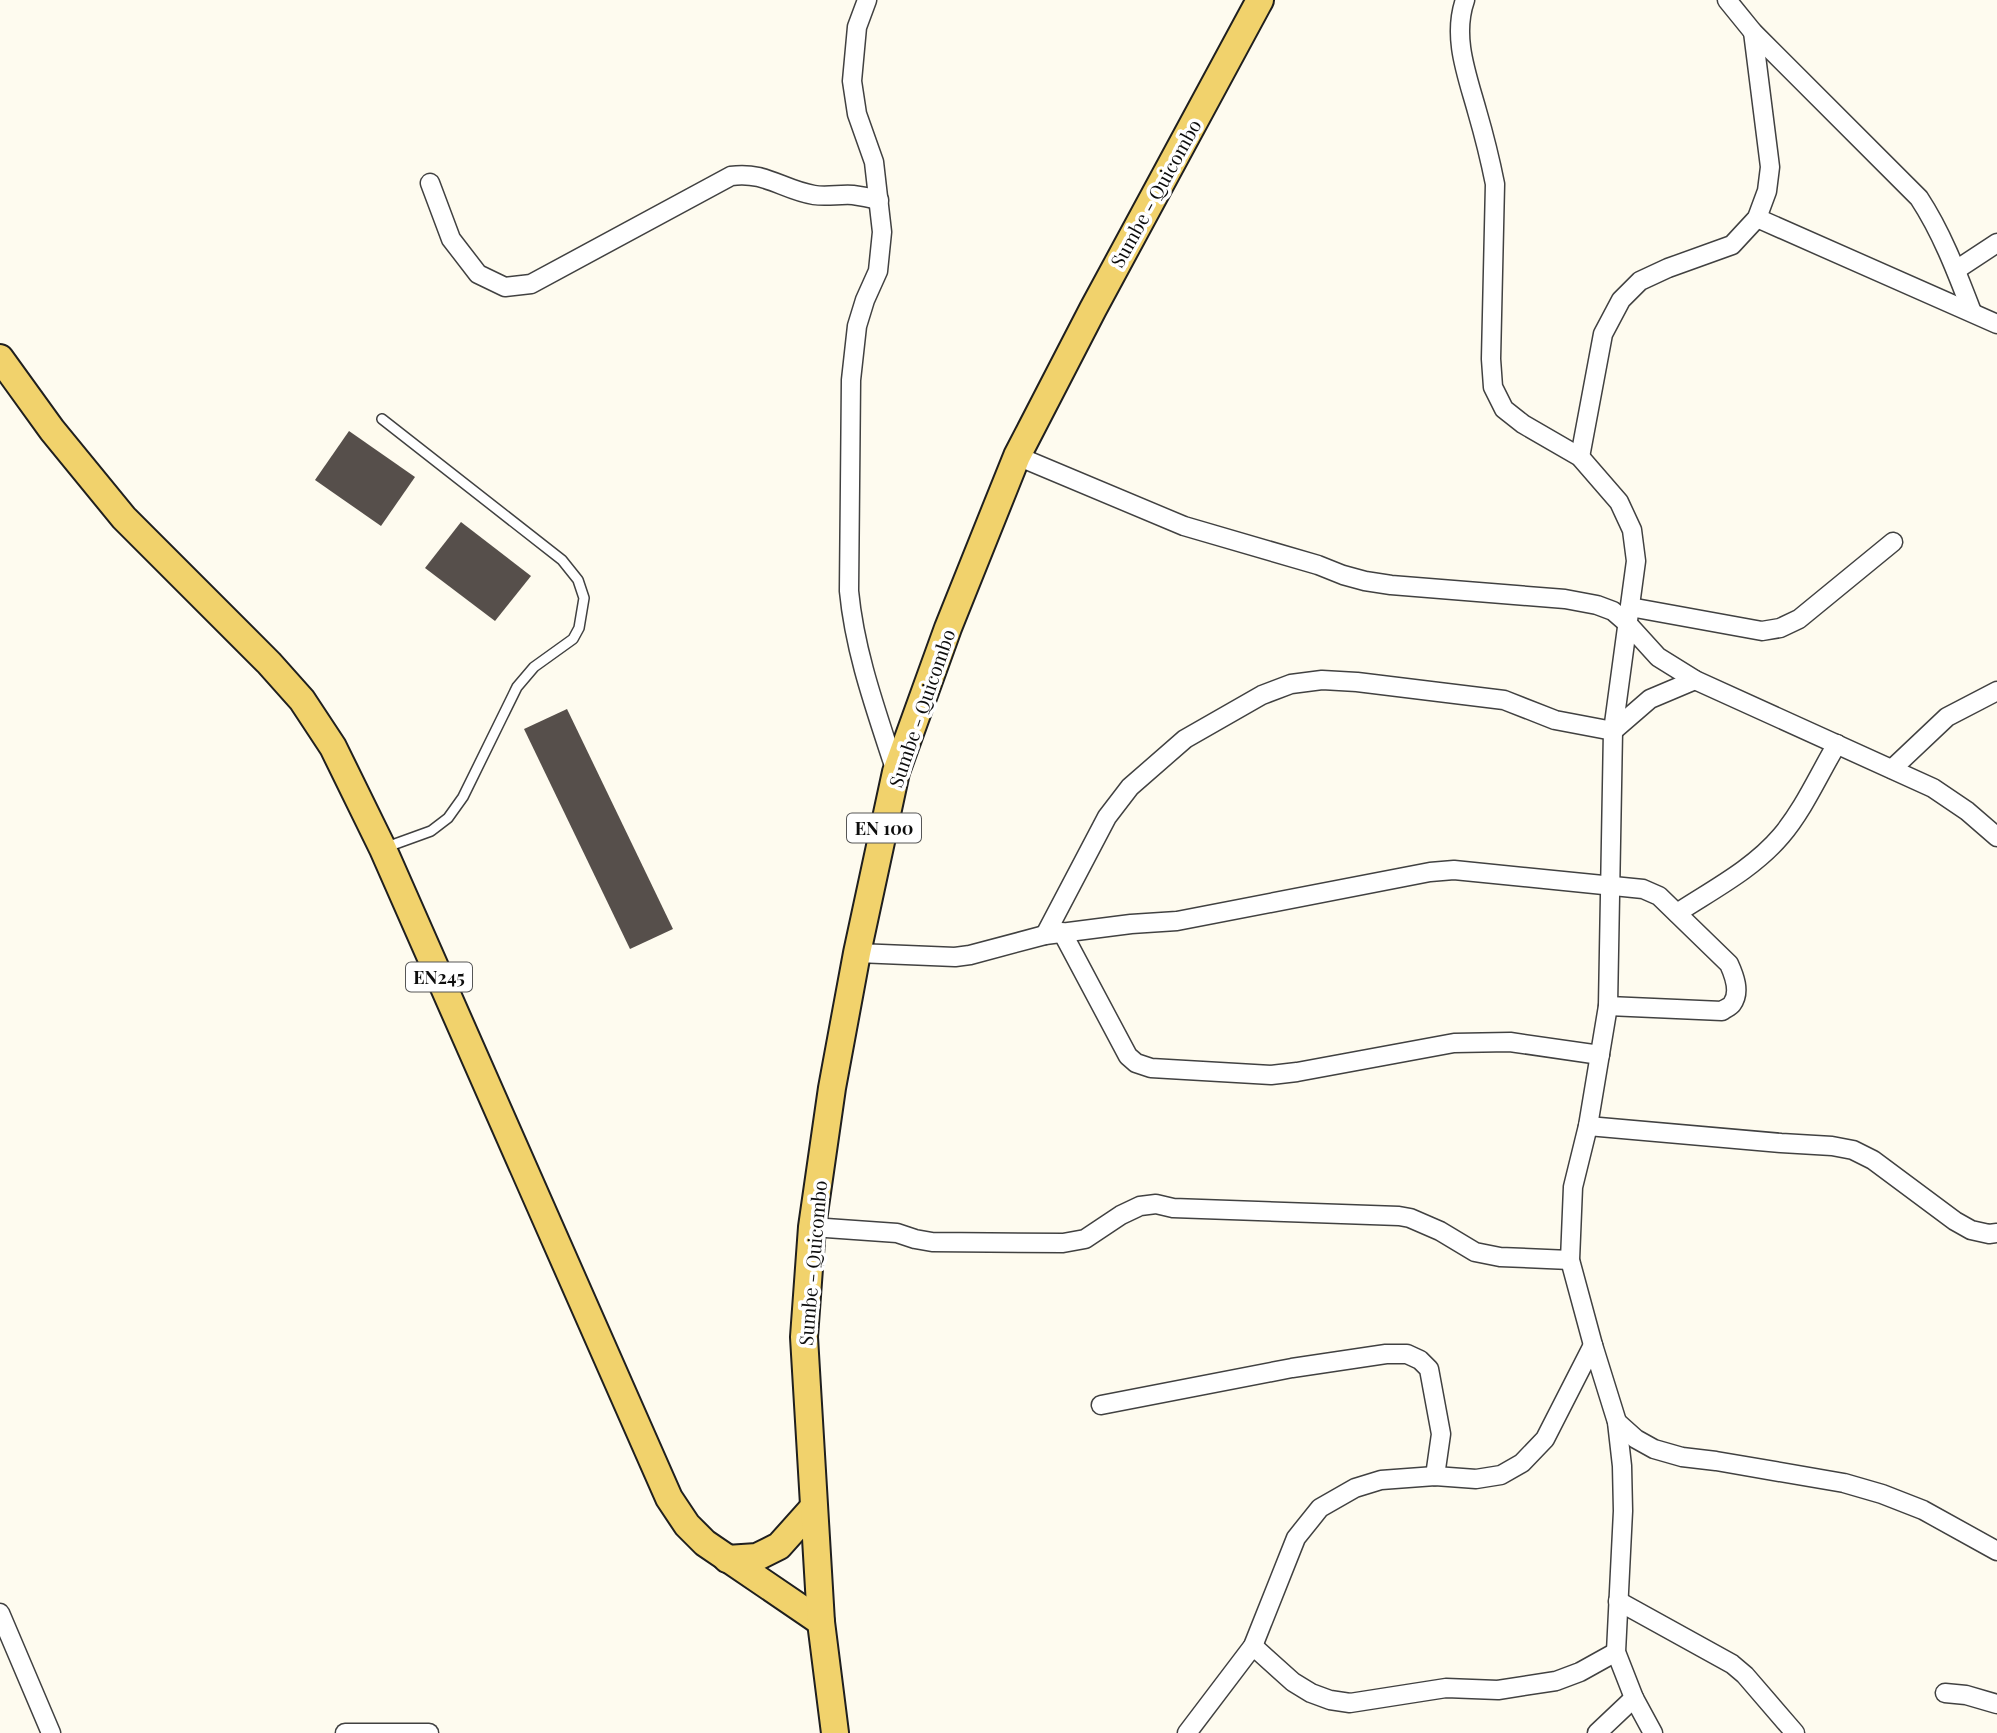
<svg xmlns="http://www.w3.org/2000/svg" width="1997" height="1733" font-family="'Playfair Display',serif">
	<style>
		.building { fill: #564f4b }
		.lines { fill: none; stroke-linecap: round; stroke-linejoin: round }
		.lane-casing { stroke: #414141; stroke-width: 12 }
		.street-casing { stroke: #414141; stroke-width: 21 }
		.primary-casing { stroke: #1f1f1f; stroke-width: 30 }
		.lane { stroke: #fff; stroke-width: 9 }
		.street { stroke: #fff; stroke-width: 18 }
		.primary { stroke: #f1d26c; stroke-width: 26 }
		.labels { text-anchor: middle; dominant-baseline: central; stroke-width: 7; stroke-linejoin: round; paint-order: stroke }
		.shield { fill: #fff; stroke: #565656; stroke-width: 2 }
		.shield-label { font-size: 18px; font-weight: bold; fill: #0e0e0e }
		.street-label { font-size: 19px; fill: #0e0e0e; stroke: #fff }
	</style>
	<rect width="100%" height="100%" fill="#fefbef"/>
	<!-- building -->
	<g class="building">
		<path d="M349 431 415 477 381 526 315 480Z"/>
		<path d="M461 522 531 576 495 621 425 568Z"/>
		<path d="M567 709 673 929 630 949 524 729Z"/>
	</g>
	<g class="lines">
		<defs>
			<path id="lane" d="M382 419 562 560 578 580 584 598 579 628 573 639 534 667 517 687 463 797 448 818 431 831 384 848"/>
			<g id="street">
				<path d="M867 0 857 27 852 81 857 114 874 162 882 232 878 271 865 300 857 326 851 380 849 591C855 654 877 713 896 772"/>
				<path d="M1465 0C1452 37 1467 75 1477 111 1484 135 1490 159 1495 184L1491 359 1493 387 1504 409 1523 424 1580 457 1619 502 1632 530 1636 561 1613 731 1608 1006 1588 1126 1573 1187 1570 1260 1593 1345 1617 1422 1622 1466 1623 1511 1616 1652 1634 1698 1653 1733"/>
				<path d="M1727 0 1753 32 1919 198C1942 233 1957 273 1972 312"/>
				<path d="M430 183 451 239 478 274 505 287 531 284 731 176C765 171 783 190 814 195 827 197 840 194 853 195 861 196 871 198 879 200"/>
				<path d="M1757 218 1997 324"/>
				<path d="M1956 270 1997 243"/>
				<path d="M1017 456 1184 526 1318 565 1343 575 1365 581 1391 585 1565 599 1597 605 1613 611 1628 624 1658 657 1695 680 1933 788 1967 811 1997 837"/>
				<path d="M1580 457 1603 334 1621 300 1640 281 1668 268 1732 245 1757 218 1767 191 1770 167 1753 32"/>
				<path d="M1630 607 1762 631 1780 628 1799 619 1893 542"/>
				<path d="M1892 769 1947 717 1997 691"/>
				<path d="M1677 913C1712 890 1753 869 1781 836 1804 809 1819 774 1837 744"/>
				<path d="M1062 932 1128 1056 1136 1063 1151 1068 1271 1075 1297 1072 1454 1043 1510 1042 1600 1055"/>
				<path d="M1045 935 1107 817 1130 787 1185 739 1262 695 1291 684 1322 680 1357 682 1504 700 1555 720 1613 731 1650 699 1695 680"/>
				<path d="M857 953 955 957 970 955 1045 935 1131 924 1177 921 1430 872 1454 870 1643 889 1659 896 1729 964C1734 975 1741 992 1732 1004 1730 1007 1726 1008 1722 1011L1608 1006"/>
				<path d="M1588 1126 1781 1143 1832 1146 1853 1150 1873 1160 1955 1221 1971 1230 1989 1234 1997 1233"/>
				<path d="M812 1227 897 1233 915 1239 932 1242 1063 1243 1085 1239 1121 1215 1140 1206 1156 1204 1173 1208 1399 1216 1410 1218 1440 1231 1475 1252 1500 1257 1570 1260"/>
				<path d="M1101 1405 1292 1368 1386 1354H1407L1420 1360 1429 1369 1441 1434 1435 1476"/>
				<path d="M1617 1422 1636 1439 1654 1449 1682 1457 1716 1461 1844 1483 1882 1494 1923 1510 1997 1551"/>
				<path d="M1618 1601 1732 1664 1745 1675 1795 1733"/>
				<path d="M0 1613 51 1733"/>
				<path d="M1253 1646 1293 1682 1311 1693 1330 1700 1350 1703 1446 1688 1498 1690 1556 1681 1580 1672 1616 1652"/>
				<path d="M1945 1693 1966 1695 1997 1704"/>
				<path d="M345 1733H429"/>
				<path d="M1187 1733 1253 1646 1296 1538 1320 1508 1355 1488 1381 1480 1435 1476 1476 1479 1501 1475 1522 1463 1545 1439 1593 1345"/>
				<path d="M1597 1733 1634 1698"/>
			</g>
			<g id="primary">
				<path d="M0 358 52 430 124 518 269 663 302 700 333 747 383 849 669 1498 687 1525 705 1543 821 1622"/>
				<path d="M727 1559 757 1557 779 1546 813 1508"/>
				<path d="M835 1733 821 1622 804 1337 812 1227 832 1088 857 953 896 772 948 628 1017 456 1093 309 1260 0"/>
			</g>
		</defs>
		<!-- lane casing -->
		<use href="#lane" class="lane-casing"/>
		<!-- street casing -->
		<use href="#street" class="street-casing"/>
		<!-- primary casing -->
		<use href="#primary" class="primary-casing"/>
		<!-- lane -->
		<use href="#lane" class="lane"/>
		<!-- street -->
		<use href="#street" class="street"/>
		<!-- primary -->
		<use href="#primary" class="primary"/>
	</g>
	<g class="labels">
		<!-- shield labels -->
		<g class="shield">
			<rect x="847" y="813.5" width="74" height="29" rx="5"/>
			<rect x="406" y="962.5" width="66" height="29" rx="5"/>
		</g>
		<g class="shield-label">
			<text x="884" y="828">EN 100</text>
			<text x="439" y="977">EN245</text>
		</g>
		<!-- street labels -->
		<g class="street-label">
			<text transform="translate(1155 193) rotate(-61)">Sumbe - Quicombo</text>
			<text transform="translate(921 708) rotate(-71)">Sumbe - Quicombo</text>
			<text transform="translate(812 1263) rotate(-85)">Sumbe - Quicombo</text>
		</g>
	</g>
</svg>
